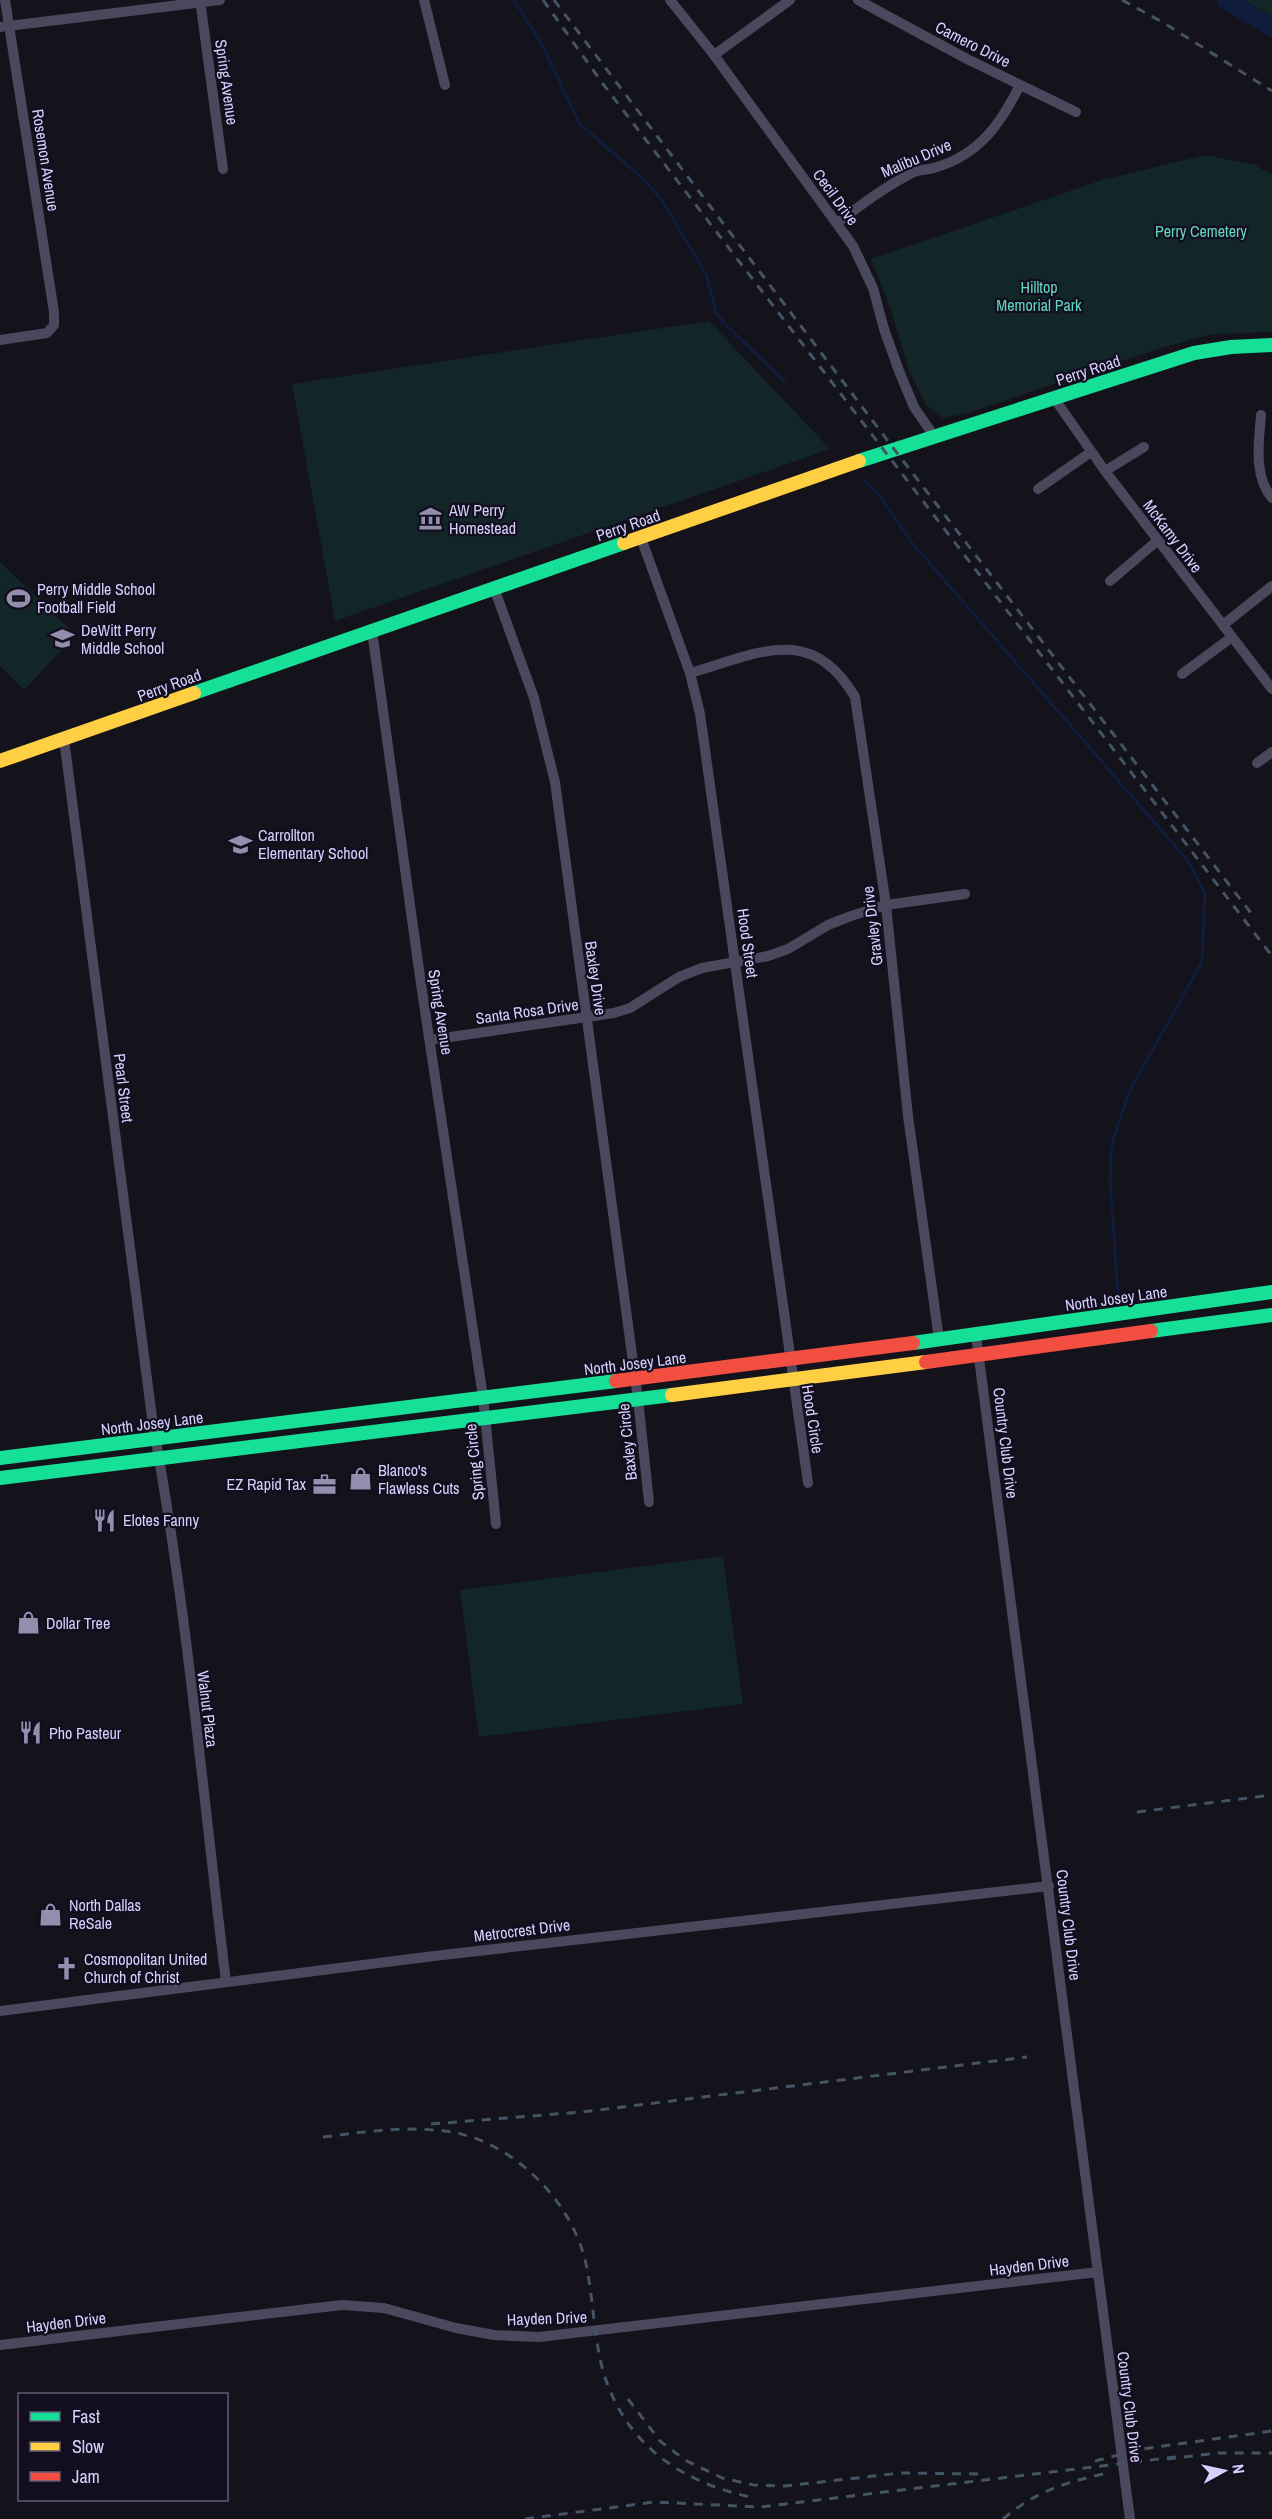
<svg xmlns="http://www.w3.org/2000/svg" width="1272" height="2519" font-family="'Archivo Narrow',sans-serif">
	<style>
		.green { fill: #122527 }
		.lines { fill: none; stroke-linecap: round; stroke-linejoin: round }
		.stream { stroke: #0f1c3b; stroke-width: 3 }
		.river { stroke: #0f1c3b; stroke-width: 18 }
		.street { stroke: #4a485c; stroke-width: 10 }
		.fast { stroke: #16e098; stroke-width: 14 }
		.slow { stroke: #ffcf43; stroke-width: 14 }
		.jam { stroke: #f24e42; stroke-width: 14 }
		.rail { stroke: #445464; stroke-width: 3; stroke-dasharray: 9 8; stroke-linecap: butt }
		.labels { text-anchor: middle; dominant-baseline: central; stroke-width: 4.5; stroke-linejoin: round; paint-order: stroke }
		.street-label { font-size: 16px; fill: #d7d0fc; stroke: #120e1f }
		.park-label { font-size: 16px; fill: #61d7c0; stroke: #120e1f }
		.poi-label { font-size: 16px; fill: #d7d0fc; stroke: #120e1f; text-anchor: start }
	</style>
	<rect width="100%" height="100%" fill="#14121b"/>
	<!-- green -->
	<g class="green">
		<path d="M1244 0H1272V17Z"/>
		<path d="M1205 155 1255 165 1272 175V332L1213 334 1164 347 968 413 943 418 926 405 909 371 891 310 871 259 1102 180Z"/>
		<path d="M709 321 830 449 335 621 292 384Z"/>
		<path d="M0 562 76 635 24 690 0 666Z"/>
		<path d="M723 1556 743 1704 479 1737 460 1590Z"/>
	</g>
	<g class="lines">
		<!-- stream -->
		<g class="stream">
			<path d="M514 0 541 43 580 124 642 178 661 199 706 274 716 312 723 322 785 382"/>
			<path d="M865 480 882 499 913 544 1188 861 1205 893 1202 962 1129 1092 1112 1144 1110 1177 1118 1297"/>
		</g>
		<!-- river -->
		<path class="river" d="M1226 0 1272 28"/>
		<!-- street -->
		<g class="street">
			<path d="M200 0 223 169"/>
			<path d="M424 0 445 85"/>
			<path d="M670 0 714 55 853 246 873 288 884 329 899 371 914 407 934 436"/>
			<path d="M858 0 967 59 1076 112"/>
			<path d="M0 27 220 0"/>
			<path d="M714 55 790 0"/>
			<path d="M837 223C862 204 886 186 914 172 922 169 929 170 937 167 980 154 1001 123 1020 85"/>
			<path d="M0 340 47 333 54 325V312L5 0"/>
			<path d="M1054 398 1105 471 1272 689"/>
			<path d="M1261 415C1259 442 1253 475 1272 498"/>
			<path d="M1105 471 1144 447"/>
			<path d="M1038 489 1091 452"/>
			<path d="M641 538 690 673 700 714 808 1483"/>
			<path d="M1110 581 1157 541"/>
			<path d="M494 588 534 698 555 782 638 1399 649 1502"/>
			<path d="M1223 625 1272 586"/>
			<path d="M372 631 421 984 483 1397 496 1524"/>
			<path d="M690 673C757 654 811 622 855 697L886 905 908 1116 939 1339"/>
			<path d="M1182 674 1232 637"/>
			<path d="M64 739 153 1425C187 1609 203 1796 226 1982"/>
			<path d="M1257 763 1272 752"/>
			<path d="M430 1040 614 1013 630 1008 679 977 702 968 768 956 788 949 828 925 851 916 886 905 965 894"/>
			<path d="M976 1335 1130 2519"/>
			<path d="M0 2011 434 1956 1049 1886"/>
			<path d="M0 2345 342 2305 384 2308 456 2328 494 2335 539 2337 1098 2272"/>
		</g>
		<!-- fast -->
		<g class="fast">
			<path d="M859 461 1194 353 1231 347 1272 345"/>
			<path d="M194 693 624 543"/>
			<path d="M1151 1331 1272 1315"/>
			<path d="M913 1343 1272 1292"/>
			<path d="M0 1458 616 1381"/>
			<path d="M0 1478 672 1395"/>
		</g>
		<!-- slow -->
		<g class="slow">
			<path d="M624 543 859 461"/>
			<path d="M0 761 194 693"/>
			<path d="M672 1395 926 1362"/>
		</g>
		<!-- jam -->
		<g class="jam">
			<path d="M926 1362 1151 1331"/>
			<path d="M616 1381 913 1343"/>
		</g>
		<!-- rail -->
		<g class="rail">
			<path d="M543 0 603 84 1272 956"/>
			<path d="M554 0 894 449 1254 917"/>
			<path d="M1122 0 1164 23 1272 91"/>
			<path d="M1137 1812 1272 1795"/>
			<path d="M431 2124 582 2112 1027 2057"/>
			<path d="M323 2137C364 2132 403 2126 445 2131 511 2139 572 2200 586 2264 595 2305 593 2349 609 2388 634 2451 687 2483 750 2497"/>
			<path d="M628 2399 660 2441 685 2460 722 2478 754 2485 785 2486 901 2473 981 2474"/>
			<path d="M1167 2459 1218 2453H1272"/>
			<path d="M1095 2461 1142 2449 1272 2431"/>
			<path d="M525 2519 654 2502 760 2507 1176 2457"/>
			<path d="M1003 2519C1035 2492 1063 2483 1103 2474"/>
		</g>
	</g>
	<!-- icons -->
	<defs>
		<symbol id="museum-bare" viewBox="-9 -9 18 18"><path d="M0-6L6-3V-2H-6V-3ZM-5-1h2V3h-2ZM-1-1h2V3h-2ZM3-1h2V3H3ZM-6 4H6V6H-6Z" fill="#938ead" stroke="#120e1f" stroke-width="2.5" paint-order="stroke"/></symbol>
		<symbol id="stadium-bare" viewBox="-9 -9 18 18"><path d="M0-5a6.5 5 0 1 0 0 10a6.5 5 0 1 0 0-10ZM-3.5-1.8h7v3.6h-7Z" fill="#938ead" stroke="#120e1f" stroke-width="2.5" paint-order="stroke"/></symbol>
		<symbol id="school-bare" viewBox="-9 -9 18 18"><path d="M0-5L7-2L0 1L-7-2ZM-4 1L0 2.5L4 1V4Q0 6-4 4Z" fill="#938ead" stroke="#120e1f" stroke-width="2.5" paint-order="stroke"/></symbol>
		<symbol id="shop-bare" viewBox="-9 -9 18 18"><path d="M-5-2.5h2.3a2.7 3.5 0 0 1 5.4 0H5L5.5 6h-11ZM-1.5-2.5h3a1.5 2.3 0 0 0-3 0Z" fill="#938ead" stroke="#120e1f" stroke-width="2.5" paint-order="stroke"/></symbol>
		<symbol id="office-bare" viewBox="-9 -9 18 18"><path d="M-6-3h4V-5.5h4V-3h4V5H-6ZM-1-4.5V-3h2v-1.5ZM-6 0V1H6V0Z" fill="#938ead" stroke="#120e1f" stroke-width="2.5" paint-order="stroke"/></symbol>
		<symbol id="restaurant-bare" viewBox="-9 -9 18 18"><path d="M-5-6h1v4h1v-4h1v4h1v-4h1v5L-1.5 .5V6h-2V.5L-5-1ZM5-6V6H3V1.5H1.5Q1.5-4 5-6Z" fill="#938ead" stroke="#120e1f" stroke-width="2.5" paint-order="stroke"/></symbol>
		<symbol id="church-bare" viewBox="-9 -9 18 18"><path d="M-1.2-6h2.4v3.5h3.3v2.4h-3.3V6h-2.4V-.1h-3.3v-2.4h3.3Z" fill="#938ead" stroke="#120e1f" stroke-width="2.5" paint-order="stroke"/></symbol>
	</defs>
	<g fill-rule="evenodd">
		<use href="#museum-bare" x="414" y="502" width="33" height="33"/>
		<use href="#stadium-bare" x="2" y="582" width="33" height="33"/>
		<use href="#school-bare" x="46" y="622" width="33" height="33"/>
		<use href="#school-bare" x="224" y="828" width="33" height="33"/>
		<use href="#shop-bare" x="344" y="1462" width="33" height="33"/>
		<use href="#office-bare" x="308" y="1468" width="33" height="33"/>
		<use href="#restaurant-bare" x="88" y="1504" width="33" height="33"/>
		<use href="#shop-bare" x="12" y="1606" width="33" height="33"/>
		<use href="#restaurant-bare" x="14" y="1716" width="33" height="33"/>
		<use href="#shop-bare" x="34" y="1898" width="33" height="33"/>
		<use href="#church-bare" x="50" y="1952" width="33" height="33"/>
	</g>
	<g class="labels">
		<!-- street labels -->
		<g class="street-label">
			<text transform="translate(973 44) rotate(27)">Camero Drive</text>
			<text transform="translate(227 82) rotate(82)">Spring Avenue</text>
			<text transform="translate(916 158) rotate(-23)">Malibu Drive</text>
			<text transform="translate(46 160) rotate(81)">Rosemon Avenue</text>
			<text transform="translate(836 197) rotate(54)">Cecil Drive</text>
			<text transform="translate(1088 370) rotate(-18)">Perry Road</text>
			<text transform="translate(628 525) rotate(-19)">Perry Road</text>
			<text transform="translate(1173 536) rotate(53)">McKamy Drive</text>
			<text transform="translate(169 685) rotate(-20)">Perry Road</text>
			<text transform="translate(872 926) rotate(-97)">Gravley Drive</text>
			<text transform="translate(748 943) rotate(82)">Hood Street</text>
			<text transform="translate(596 978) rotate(82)">Baxley Drive</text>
			<text transform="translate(527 1011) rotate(-8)">Santa Rosa Drive</text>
			<text transform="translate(441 1012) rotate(81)">Spring Avenue</text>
			<text transform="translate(124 1088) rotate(83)">Pearl Street</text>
			<text transform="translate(1116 1298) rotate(-8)">North Josey Lane</text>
			<text transform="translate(635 1363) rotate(-7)">North Josey Lane</text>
			<text transform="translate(813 1419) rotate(81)">Hood Circle</text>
			<text transform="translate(152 1423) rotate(-7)">North Josey Lane</text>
			<text transform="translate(627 1442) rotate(-96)">Baxley Circle</text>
			<text transform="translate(1006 1443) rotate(83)">Country Club Drive</text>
			<text transform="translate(474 1462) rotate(-96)">Spring Circle</text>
			<text transform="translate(208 1709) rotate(83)">Walnut Plaza</text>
			<text transform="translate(1069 1925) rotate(83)">Country Club Drive</text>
			<text transform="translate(522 1930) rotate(-7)">Metrocrest Drive</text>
			<text transform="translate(1029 2265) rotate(-7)">Hayden Drive</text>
			<text transform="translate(547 2318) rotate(-2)">Hayden Drive</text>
			<text transform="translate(66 2322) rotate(-7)">Hayden Drive</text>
			<text transform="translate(1130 2407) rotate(83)">Country Club Drive</text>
		</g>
		<!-- park labels -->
		<g class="park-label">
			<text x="1201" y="231">Perry Cemetery</text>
			<text x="1039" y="287">Hilltop<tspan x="1039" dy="18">Memorial Park</tspan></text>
		</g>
		<!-- poi labels -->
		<g class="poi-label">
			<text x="449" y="510">AW Perry<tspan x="449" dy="18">Homestead</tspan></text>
			<text x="37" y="589">Perry Middle School<tspan x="37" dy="18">Football Field</tspan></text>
			<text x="81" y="630">DeWitt Perry<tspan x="81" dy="18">Middle School</tspan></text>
			<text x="258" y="835">Carrollton<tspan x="258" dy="18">Elementary School</tspan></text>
			<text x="378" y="1470">Blanco's<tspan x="378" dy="18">Flawless Cuts</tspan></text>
			<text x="306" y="1484" text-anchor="end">EZ Rapid Tax</text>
			<text x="123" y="1520">Elotes Fanny</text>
			<text x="46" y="1623">Dollar Tree</text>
			<text x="49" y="1733">Pho Pasteur</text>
			<text x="69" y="1905">North Dallas<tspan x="69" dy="18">ReSale</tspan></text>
			<text x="84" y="1959">Cosmopolitan United<tspan x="84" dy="18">Church of Christ</tspan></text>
		</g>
	</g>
	<!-- legend -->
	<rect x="18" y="2393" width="210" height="108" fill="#120e1f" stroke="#615c77" stroke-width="1.5"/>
	<rect x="30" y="2412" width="30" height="9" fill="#16e098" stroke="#615c77" stroke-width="1.5"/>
	<text x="72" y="2423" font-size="18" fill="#d7d0fc">Fast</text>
	<rect x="30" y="2442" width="30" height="9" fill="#ffcf43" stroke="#615c77" stroke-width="1.5"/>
	<text x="72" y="2453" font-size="18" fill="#d7d0fc">Slow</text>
	<rect x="30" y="2472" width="30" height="9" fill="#f24e42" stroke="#615c77" stroke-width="1.5"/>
	<text x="72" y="2483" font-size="18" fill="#d7d0fc">Jam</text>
	<!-- north arrow -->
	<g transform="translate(1224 2471) rotate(82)" stroke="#120e1f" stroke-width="4.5" paint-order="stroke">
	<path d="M0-4.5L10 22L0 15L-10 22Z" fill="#d7d0fc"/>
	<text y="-9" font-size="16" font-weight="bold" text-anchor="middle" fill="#d7d0fc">N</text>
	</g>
</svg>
